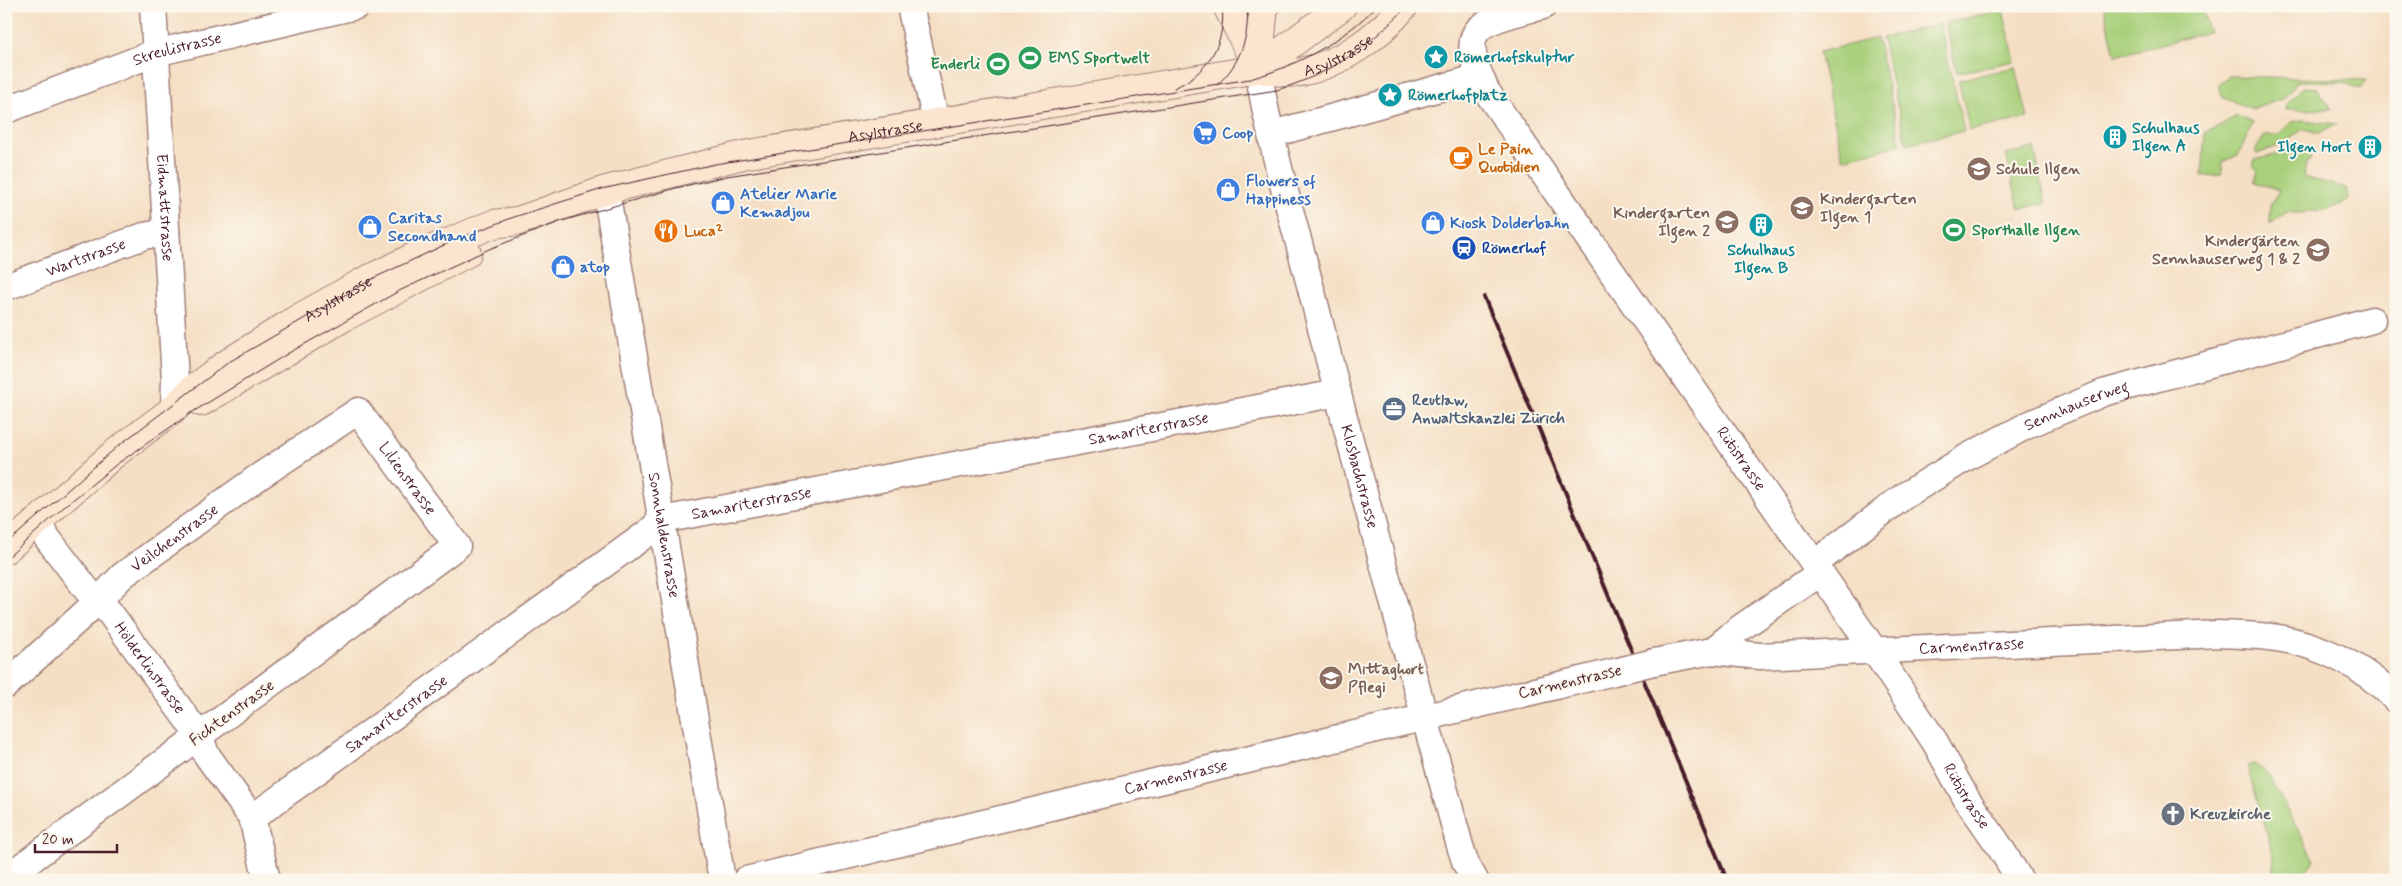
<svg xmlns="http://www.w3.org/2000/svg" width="2402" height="886" font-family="Mynerve,sans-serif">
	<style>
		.green { fill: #a9d07b; stroke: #7a7853 }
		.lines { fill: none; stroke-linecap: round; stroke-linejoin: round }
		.street-casing { stroke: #a07f78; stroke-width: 29 }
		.secondary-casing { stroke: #a07f78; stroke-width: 30 }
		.street { stroke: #fff; stroke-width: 26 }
		.secondary { stroke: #fbe5cf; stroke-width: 28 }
		.tram { stroke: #4a1f2b; stroke-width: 1 }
		.rail { stroke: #4a1f2b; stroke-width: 4 }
		.street-bridge-casing { stroke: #a07f78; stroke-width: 29; stroke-linecap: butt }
		.street-bridge { stroke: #fff; stroke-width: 26 }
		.labels { text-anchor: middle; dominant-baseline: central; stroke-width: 4; stroke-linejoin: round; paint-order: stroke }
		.street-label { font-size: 16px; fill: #4a1f2b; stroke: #fbf7ec }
		.culture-label { font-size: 16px; font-weight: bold; fill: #0d838f; stroke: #fbf7ec; text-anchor: start }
		.leisure-label { font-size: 16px; font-weight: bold; fill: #27864d; stroke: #fbf7ec; text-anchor: start }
		.shop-label { font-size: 16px; font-weight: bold; fill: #366cbe; stroke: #fbf7ec; text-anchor: start }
		.food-label { font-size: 16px; font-weight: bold; fill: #c56008; stroke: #fbf7ec; text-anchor: start }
		.education-label { font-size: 16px; font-weight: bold; fill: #785e54; stroke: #fbf7ec; text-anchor: start }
		.transit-label { font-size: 16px; font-weight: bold; fill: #164399; stroke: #fbf7ec; text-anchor: start }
		.service-label { font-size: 16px; font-weight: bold; fill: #4e5e75; stroke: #fbf7ec; text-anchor: start }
		.worship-label { font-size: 16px; font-weight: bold; fill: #5b616d; stroke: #fbf7ec; text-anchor: start }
	</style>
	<rect width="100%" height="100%" fill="#fbf7ec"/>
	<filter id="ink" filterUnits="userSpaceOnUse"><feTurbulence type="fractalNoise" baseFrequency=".02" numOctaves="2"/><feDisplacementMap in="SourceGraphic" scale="10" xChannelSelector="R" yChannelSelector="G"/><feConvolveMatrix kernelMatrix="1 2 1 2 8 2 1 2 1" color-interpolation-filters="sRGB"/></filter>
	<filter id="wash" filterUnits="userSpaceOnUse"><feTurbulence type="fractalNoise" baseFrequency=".0096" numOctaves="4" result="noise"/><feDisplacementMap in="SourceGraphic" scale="20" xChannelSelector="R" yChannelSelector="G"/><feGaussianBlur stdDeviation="1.12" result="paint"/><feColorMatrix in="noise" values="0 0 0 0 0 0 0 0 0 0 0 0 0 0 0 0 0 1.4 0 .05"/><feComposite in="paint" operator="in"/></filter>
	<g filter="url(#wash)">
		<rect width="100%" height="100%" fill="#f5dfc4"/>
		<!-- green -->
		<g class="green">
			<path d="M2104 6H2202L2209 32 2115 56Z"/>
			<path d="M2003 10 2015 61 1957 73 1945 23Z"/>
			<path d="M1940 24 1964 131 1906 144 1882 38Z"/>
			<path d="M1877 38 1901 145 1843 159 1819 52Z"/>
			<path d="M2016 67 2028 118 1970 130 1958 80Z"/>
			<path d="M2231 76 2366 80 2360 89 2343 82 2298 81 2283 99 2253 109 2223 98 2218 84Z"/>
			<path d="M2303 87 2317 88 2332 109 2286 110V105Z"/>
			<path d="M2237 116 2253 123 2238 155 2223 162 2221 175 2202 176 2205 133Z"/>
			<path d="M2302 120 2338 124 2320 133 2303 129 2286 143 2257 154 2255 151 2265 135H2278L2291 122Z"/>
			<path d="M2034 148 2046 203 2019 209 2006 154Z"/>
			<path d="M2303 148 2310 153V161H2307L2303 177 2346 188 2348 199C2338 210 2302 215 2287 212L2270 224V205L2279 190 2254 182 2258 171 2252 165 2254 160Z"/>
			<path d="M2252 764 2256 765 2266 772 2314 859C2308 875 2287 880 2272 880L2274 857 2248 770V766Z"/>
		</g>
	</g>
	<g filter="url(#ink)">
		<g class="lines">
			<defs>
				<g id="street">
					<path id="s1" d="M153 6 175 380 174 409"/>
					<path d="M910 6 936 122"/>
					<path id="s2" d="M1543 6C1528 10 1488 18 1478 30 1464 45 1480 77 1487 92L1874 650 1935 742 1966 798 1998 844 2020 880"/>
					<path id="s3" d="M1258 69C1271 150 1296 229 1316 308 1361 488 1411 667 1460 846L1466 864 1475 880"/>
					<path id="s4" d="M6 110 155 53 356 6"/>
					<path d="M1272 134 1480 77"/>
					<path id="s5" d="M606 190 722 880"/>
					<path id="s6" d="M6 287 144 236 166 232"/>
					<path id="s7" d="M35 522 87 590 110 613 200 737 206 754 252 818 267 880"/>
					<path id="s8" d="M1814 564 1904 496 1969 456 2030 424 2103 393 2372 320"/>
					<path d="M1712 651 1739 629 1820 573"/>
					<path id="s9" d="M1654 662 1712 651 1760 656 2219 634C2236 635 2253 635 2270 637 2315 642 2365 666 2396 700"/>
					<path id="s10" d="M6 685 98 601 122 576 257 478 358 411 457 546 6 878"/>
					<path id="s11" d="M252 818 649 532 662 520 1338 393"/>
					<path id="s12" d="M746 880 1614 672"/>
				</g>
				<g id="secondary">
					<path d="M1227 6 1258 69"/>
					<path d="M1258 69 1342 6"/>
					<path d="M1258 69 1264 6"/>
					<path d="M201 402 344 317 467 253"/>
					<path id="s13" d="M6 549 114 454 174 409 193 389 225 365 294 321 363 282 416 256 493 224 518 221 606 190 743 155 1258 69C1271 70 1288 74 1301 72 1341 64 1378 37 1404 6"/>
				</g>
			</defs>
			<!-- street casing -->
			<use href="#street" class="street-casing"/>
			<!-- secondary casing -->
			<use href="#secondary" class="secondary-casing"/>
			<!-- street -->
			<use href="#street" class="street"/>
			<!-- secondary -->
			<use href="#secondary" class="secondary"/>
			<!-- tram -->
			<g class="tram">
				<path d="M1217 85C1240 64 1250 37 1247 6"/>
				<path d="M1174 88C1207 74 1227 42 1222 6"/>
				<path id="s14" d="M6 544 118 446 229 362 374 278 455 240 514 217 602 189 715 164 1250 79C1299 65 1341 42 1377 6"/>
				<path d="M6 559 64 507 117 464 191 413 287 354 399 291 489 249 562 221 676 188 727 176 1277 90C1335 72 1366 48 1408 6"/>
			</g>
			<!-- rail -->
			<path class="rail" d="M1484 297 1727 880"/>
			<defs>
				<path id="street-bridge" d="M1614 672 1654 662"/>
			</defs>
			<!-- street-bridge casing -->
			<use href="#street-bridge" class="street-bridge-casing"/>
			<!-- street-bridge -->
			<use href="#street-bridge" class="street-bridge"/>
		</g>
	</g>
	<!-- icons -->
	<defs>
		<symbol id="sight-disc" viewBox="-11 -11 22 22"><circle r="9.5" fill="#0f9aa8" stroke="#fbf7ec"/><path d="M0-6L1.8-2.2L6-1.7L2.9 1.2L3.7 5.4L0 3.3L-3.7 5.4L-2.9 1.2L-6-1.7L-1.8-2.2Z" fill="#fff"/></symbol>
		<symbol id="stadium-disc" viewBox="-11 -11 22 22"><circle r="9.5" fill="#2e9e5b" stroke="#fbf7ec"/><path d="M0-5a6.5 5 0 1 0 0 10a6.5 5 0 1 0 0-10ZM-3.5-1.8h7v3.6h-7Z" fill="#fff"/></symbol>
		<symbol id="supermarket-disc" viewBox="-11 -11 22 22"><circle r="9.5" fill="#3f7fe0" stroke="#fbf7ec"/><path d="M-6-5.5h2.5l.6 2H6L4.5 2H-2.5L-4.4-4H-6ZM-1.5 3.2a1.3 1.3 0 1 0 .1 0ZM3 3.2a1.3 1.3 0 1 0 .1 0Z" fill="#fff"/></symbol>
		<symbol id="building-disc" viewBox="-11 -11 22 22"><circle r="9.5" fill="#0f9aa8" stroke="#fbf7ec"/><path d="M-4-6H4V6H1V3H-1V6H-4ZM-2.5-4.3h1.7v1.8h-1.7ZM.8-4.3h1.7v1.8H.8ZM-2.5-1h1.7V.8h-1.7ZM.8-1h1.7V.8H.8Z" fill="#fff"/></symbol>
		<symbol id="cafe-disc" viewBox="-11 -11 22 22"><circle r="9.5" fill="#e8710a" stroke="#fbf7ec"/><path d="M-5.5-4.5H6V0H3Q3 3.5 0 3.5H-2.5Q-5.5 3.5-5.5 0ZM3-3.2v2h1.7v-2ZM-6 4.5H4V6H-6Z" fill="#fff"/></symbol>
		<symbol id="school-disc" viewBox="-11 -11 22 22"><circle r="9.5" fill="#8d6e63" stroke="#fbf7ec"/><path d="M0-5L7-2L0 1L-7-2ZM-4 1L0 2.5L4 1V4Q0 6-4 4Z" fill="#fff"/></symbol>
		<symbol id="shop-disc" viewBox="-11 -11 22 22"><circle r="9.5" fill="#3f7fe0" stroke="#fbf7ec"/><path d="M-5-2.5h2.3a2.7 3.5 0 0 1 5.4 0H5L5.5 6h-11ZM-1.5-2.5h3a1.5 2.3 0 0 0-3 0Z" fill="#fff"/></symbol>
		<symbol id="restaurant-disc" viewBox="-11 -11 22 22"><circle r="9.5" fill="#e8710a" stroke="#fbf7ec"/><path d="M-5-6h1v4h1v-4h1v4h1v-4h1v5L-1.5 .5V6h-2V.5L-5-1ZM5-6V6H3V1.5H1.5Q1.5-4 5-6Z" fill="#fff"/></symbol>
		<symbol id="station-disc" viewBox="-11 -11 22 22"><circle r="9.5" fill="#1a4fb4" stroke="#fbf7ec"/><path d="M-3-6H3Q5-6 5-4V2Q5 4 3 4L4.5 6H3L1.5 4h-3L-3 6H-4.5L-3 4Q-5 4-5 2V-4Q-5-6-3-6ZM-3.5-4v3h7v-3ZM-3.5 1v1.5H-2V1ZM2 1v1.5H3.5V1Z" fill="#fff"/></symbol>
		<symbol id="office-disc" viewBox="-11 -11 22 22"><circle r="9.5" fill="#5c6f8a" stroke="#fbf7ec"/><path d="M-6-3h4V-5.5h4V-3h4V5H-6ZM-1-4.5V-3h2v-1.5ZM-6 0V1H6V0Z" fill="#fff"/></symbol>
		<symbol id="church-disc" viewBox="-11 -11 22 22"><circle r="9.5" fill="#6b7280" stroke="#fbf7ec"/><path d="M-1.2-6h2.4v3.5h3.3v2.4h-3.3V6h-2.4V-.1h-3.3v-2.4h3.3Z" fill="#fff"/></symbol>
	</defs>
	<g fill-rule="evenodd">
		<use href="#sight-disc" x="1422" y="43" width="28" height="28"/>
		<use href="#stadium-disc" x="1016" y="44" width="28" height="28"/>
		<use href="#stadium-disc" x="984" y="50" width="28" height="28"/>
		<use href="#sight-disc" x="1376" y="81" width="28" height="28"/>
		<use href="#supermarket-disc" x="1191" y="119" width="28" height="28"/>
		<use href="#building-disc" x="2101" y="123" width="28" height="28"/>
		<use href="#building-disc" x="2356" y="133" width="28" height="28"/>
		<use href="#cafe-disc" x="1447" y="144" width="28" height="28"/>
		<use href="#school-disc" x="1965" y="155" width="28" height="28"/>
		<use href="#shop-disc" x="1214" y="176" width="28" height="28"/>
		<use href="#shop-disc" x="709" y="189" width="28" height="28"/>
		<use href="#school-disc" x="1788" y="194" width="28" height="28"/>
		<use href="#school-disc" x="1713" y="208" width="28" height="28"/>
		<use href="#shop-disc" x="1419" y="209" width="28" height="28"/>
		<use href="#building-disc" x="1747" y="211" width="28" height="28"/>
		<use href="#shop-disc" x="356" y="213" width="28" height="28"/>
		<use href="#stadium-disc" x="1940" y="216" width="28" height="28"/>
		<use href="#restaurant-disc" x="652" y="217" width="28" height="28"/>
		<use href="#station-disc" x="1450" y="234" width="28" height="28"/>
		<use href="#school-disc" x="2304" y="236" width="28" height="28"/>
		<use href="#shop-disc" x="549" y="253" width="28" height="28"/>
		<use href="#office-disc" x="1380" y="395" width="28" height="28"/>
		<use href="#school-disc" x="1317" y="664" width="28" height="28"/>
		<use href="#church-disc" x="2159" y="800" width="28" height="28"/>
	</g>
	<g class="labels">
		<!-- street labels -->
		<g class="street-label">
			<text stroke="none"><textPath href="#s4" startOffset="182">Streulistrasse</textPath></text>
			<text stroke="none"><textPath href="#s13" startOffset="1456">Asylstrasse</textPath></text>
			<text stroke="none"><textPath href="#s13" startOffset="994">Asylstrasse</textPath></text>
			<text stroke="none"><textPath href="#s1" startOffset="202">Eidmattstrasse</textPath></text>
			<text stroke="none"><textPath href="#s6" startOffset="85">Wartstrasse</textPath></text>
			<text stroke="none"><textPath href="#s14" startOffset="414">Asylstrasse</textPath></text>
			<text stroke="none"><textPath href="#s8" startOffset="308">Sennhauserweg</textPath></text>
			<text stroke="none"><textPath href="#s11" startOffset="1002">Samariterstrasse</textPath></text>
			<text stroke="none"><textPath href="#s2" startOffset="582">Rütistrasse</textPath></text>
			<text stroke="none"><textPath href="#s3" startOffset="420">Klosbachstrasse</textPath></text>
			<text stroke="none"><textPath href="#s10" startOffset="531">Lilienstrasse</textPath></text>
			<text stroke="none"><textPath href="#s11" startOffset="598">Samariterstrasse</textPath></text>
			<text stroke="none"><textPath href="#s5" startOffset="350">Sonnhaldenstrasse</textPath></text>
			<text stroke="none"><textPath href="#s10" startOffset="224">Veilchenstrasse</textPath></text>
			<text stroke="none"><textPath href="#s9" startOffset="319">Carmenstrasse</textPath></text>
			<text stroke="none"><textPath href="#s7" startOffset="186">Hölderlinstrasse</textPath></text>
			<text transform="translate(1570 682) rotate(-13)">Carmenstrasse</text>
			<text transform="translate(232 713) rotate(-36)">Fichtenstrasse</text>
			<text stroke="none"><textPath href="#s11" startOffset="178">Samariterstrasse</textPath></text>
			<text stroke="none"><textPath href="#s12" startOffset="442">Carmenstrasse</textPath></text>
			<text stroke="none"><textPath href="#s2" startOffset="988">Rütistrasse</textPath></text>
		</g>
		<!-- culture labels -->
		<g class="culture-label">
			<text x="1454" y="57">Römerhofskulptur</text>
			<text x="1408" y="95">Römerhofplatz</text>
			<text x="2132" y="128">Schulhaus<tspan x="2132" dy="18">Ilgen A</tspan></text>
			<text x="2352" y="147" text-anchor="end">Ilgen Hort</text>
			<text x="1761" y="250" text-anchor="middle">Schulhaus<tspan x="1761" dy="18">Ilgen B</tspan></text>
		</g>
		<!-- leisure labels -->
		<g class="leisure-label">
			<text x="1048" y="58">EMS Sportwelt</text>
			<text x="980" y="64" text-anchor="end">Enderli</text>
			<text x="1972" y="230">Sporthalle Ilgen</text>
		</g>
		<!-- shop labels -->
		<g class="shop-label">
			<text x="1222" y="133">Coop</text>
			<text x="1246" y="181">Flowers of<tspan x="1246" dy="18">Happiness</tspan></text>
			<text x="740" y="194">Atelier Marie<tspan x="740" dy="18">Kemadjou</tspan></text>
			<text x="388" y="218">Caritas<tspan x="388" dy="18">Secondhand</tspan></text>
			<text x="1450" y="223">Kiosk Dolderbahn</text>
			<text x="580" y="267">atop</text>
		</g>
		<!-- food labels -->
		<g class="food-label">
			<text x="1478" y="149">Le Pain<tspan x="1478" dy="18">Quotidien</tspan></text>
			<text x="684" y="231">Luca²</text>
		</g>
		<!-- education labels -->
		<g class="education-label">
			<text x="1996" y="169">Schule Ilgen</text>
			<text x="1820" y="199">Kindergarten<tspan x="1820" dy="18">Ilgen 1</tspan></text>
			<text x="1710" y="213" text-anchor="end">Kindergarten<tspan x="1710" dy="18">Ilgen 2</tspan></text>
			<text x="2300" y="241" text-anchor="end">Kindergärten<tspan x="2300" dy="18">Sennhauserweg 1 &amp; 2</tspan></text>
			<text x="1348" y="669">Mittaghort<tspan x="1348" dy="18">Pflegi</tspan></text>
		</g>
		<!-- transit labels -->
		<g class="transit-label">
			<text x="1482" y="248">Römerhof</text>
		</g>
		<!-- service labels -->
		<g class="service-label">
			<text x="1412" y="400">Reutlaw,<tspan x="1412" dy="18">Anwaltskanzlei Zürich</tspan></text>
		</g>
		<!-- worship labels -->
		<g class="worship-label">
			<text x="2190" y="814">Kreuzkirche</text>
		</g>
	</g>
	<!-- margin -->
	<rect width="2402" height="886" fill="none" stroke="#fbf7ec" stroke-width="25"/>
	<!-- scale -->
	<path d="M35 844v8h82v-8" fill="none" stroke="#4a1f2b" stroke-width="2.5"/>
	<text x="42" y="844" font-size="15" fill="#4a1f2b" stroke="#fbf7ec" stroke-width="4" paint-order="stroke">20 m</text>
</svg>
